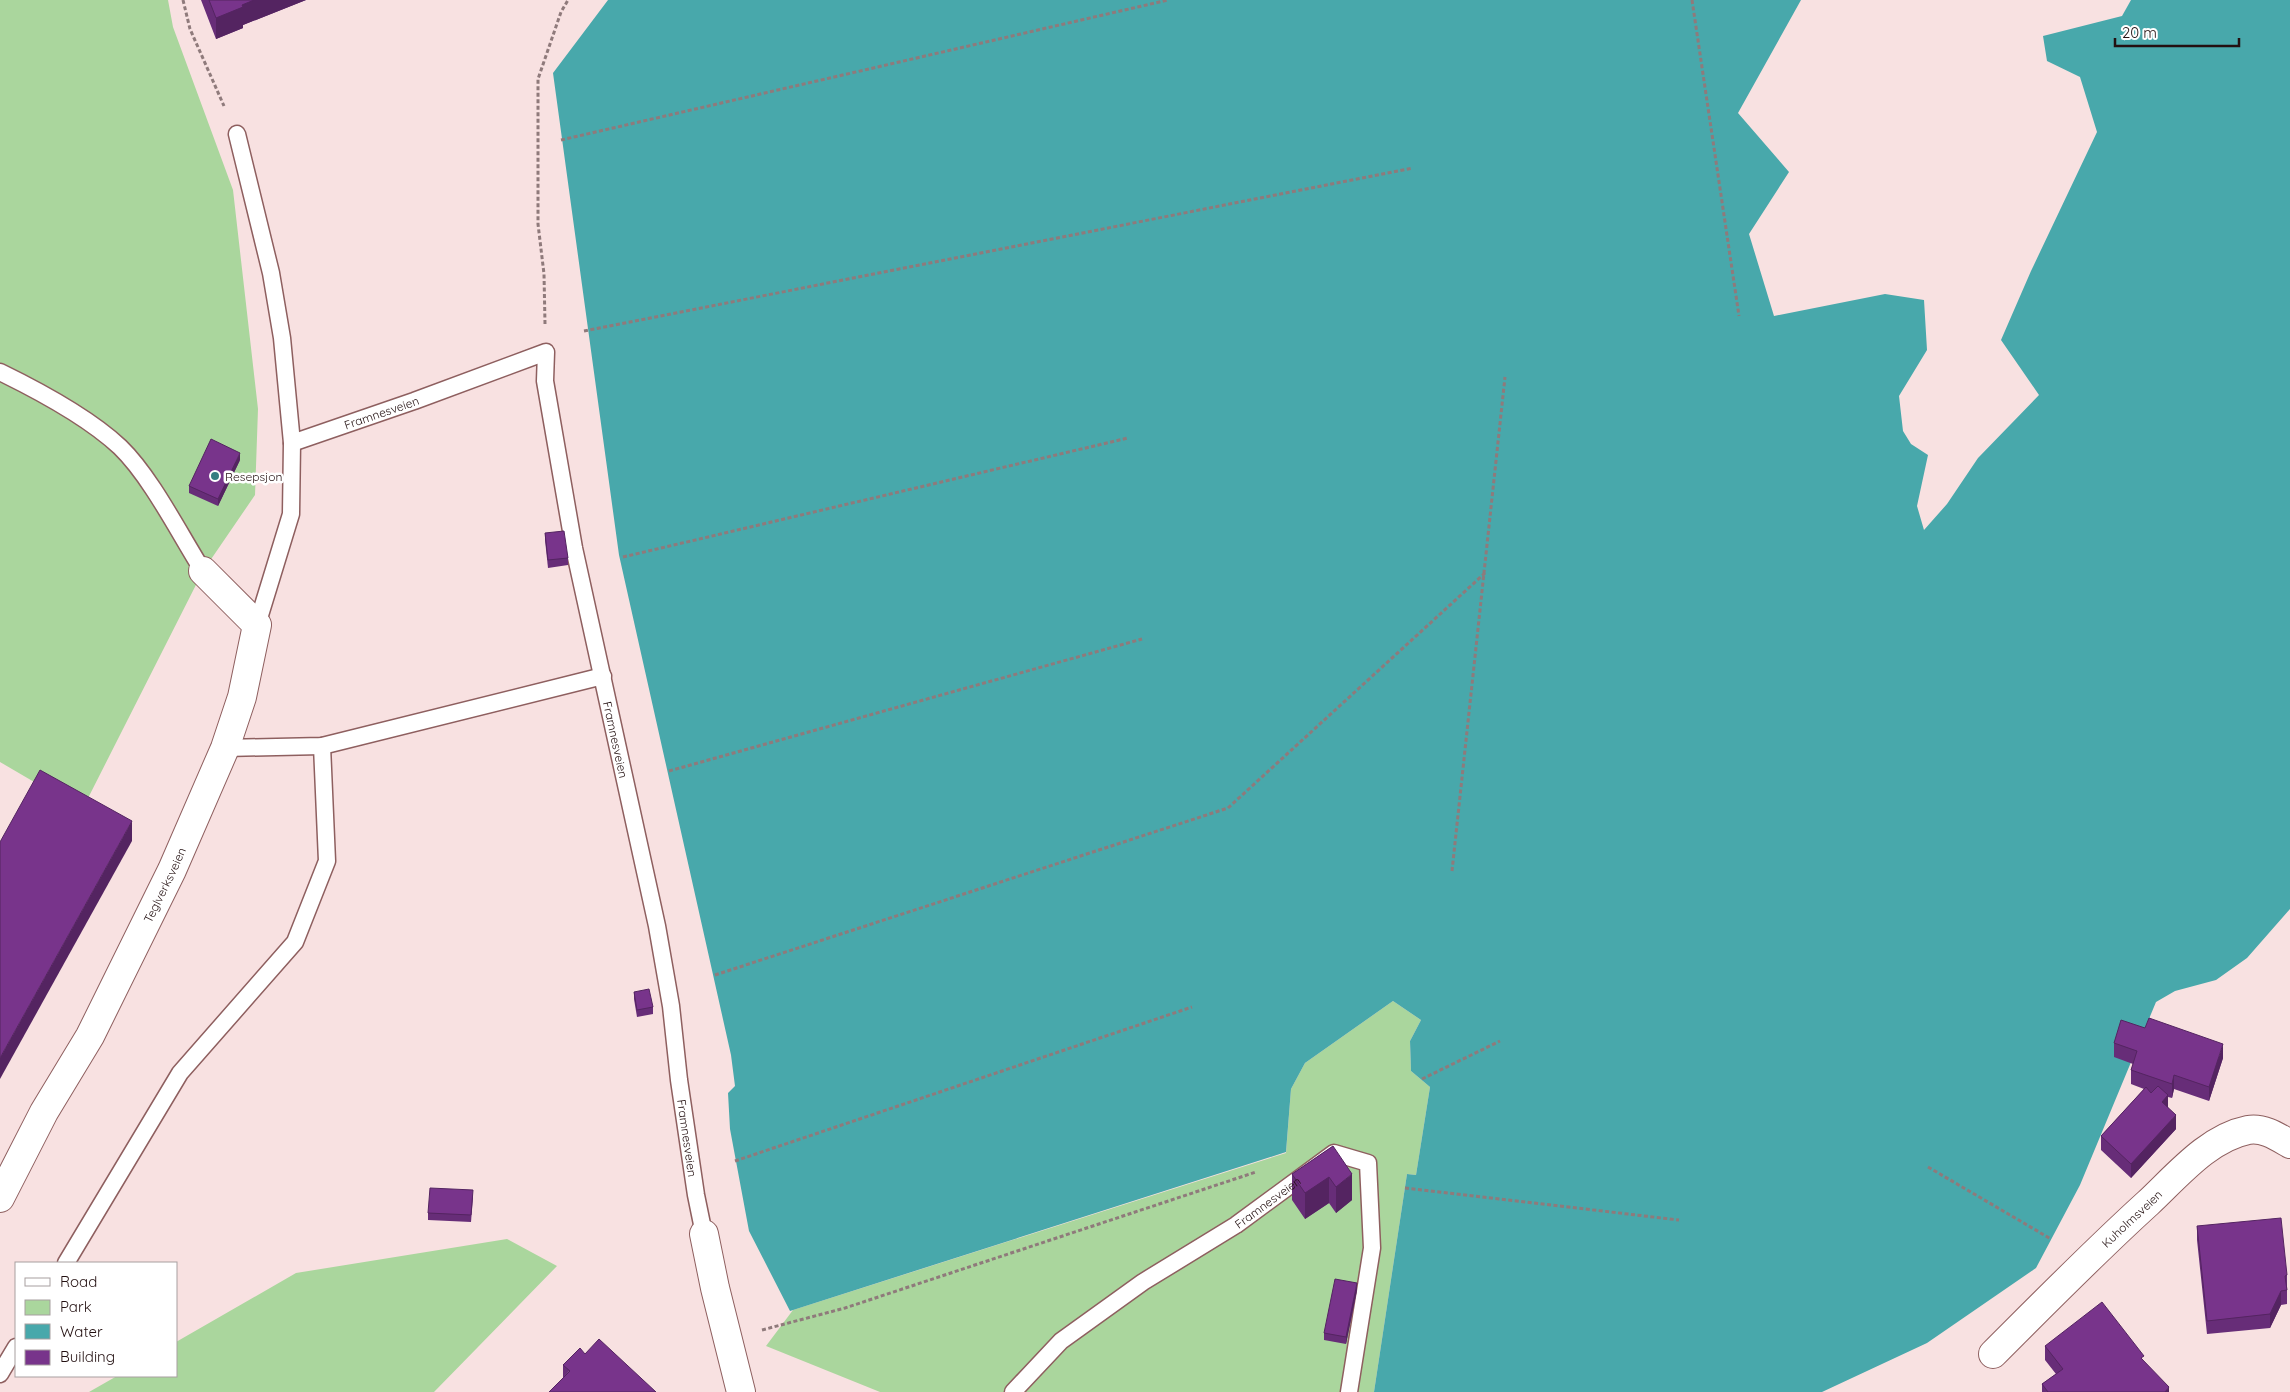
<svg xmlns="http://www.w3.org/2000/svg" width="2290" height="1392" font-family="Quicksand,sans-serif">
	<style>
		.green { fill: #aad69d }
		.water { fill: #48a8ab }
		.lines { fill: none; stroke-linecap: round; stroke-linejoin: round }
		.lane-casing { stroke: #8e5f5f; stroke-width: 19 }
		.street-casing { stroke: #8e5f5f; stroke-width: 30 }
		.path { stroke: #8f7a7b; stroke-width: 3; stroke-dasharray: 4 2.5; stroke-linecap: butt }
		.lane { stroke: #fff; stroke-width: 16 }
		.street { stroke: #fff; stroke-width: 28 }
		.wall { fill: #672d78 }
		.shaded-wall { fill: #542461 }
		.building { fill: #78348b; stroke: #542461 }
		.poi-dot { fill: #347d80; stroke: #fff; stroke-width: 2 }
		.labels { text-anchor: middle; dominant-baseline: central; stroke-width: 5; stroke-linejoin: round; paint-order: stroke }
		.street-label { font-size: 12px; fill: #231011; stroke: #fff }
		.poi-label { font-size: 12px; fill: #231011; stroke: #fff; text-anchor: start }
	</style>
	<rect width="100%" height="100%" fill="#f8e1e1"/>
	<!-- green -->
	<g class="green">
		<path d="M0 0H168L173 27 233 190 258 409 255 495 203 571 82 810 0 762Z"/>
		<path d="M1393 1001 1421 1020 1410 1041 1411 1071 1430 1087 1416 1175 1407 1174 1374 1392H880L766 1346 793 1310 1286 1153 1291 1089 1305 1063Z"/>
		<path d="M507 1239 557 1266 434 1392H89L117 1376H176V1342L296 1273Z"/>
	</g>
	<!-- water -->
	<path class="water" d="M608 0H1801L1738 113 1789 172 1749 234 1774 316 1885 294 1924 300 1927 350 1899 396 1903 431 1911 444 1928 455 1917 506 1924 530 1947 504 1978 458 2039 395 2001 340 2031 271 2097 132 2080 77 2047 61 2043 36 2122 16 2131 0H2290V909L2247 958 2216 980 2175 991 2156 1002 2080 1185 2036 1268 1927 1343 1822 1392H1374L1407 1174 1416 1175 1430 1087 1411 1071 1410 1041 1421 1020 1393 1001 1305 1063 1291 1089 1286 1152 790 1311 749 1231 730 1129 728 1093 735 1086 731 1055 619 555 553 73Z"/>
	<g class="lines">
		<defs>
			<g id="lane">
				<path id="s1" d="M237 134 271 273 282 338 292 443 414 401 546 352 545 381 574 548 657 926 671 1006 679 1080 696 1195 704 1234"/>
				<path d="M0 372C39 391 88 417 120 447 151 477 179 533 203 571"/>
				<path d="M257 625 291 514 292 443"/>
				<path d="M225 748 322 746 603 676"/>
				<path d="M66 1263 180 1073 295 942 327 861 322 746"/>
				<path d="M0 1374 16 1347"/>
				<path id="s2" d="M1013 1392 1061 1341 1143 1282 1236 1225 1334 1153 1368 1163 1372 1248 1349 1392"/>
			</g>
			<g id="street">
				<path id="s3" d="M0 1198 44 1112 90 1036 172 870 225 748 242 697 257 625 203 571"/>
				<path d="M704 1234 715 1288 741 1392"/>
				<path id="s4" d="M1993 1354C2044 1303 2095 1251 2148 1203 2177 1176 2208 1138 2248 1130 2263 1127 2278 1137 2290 1144"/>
			</g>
		</defs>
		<!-- lane casing -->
		<use href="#lane" class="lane-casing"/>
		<!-- street casing -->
		<use href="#street" class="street-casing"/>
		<!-- path -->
		<g class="path">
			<path d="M183 0 190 29 224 106"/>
			<path d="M1692 0 1739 316"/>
			<path d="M561 140 1168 0"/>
			<path d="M545 324 544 274 538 224V79L561 12 568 0"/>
			<path d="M584 331 1413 168"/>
			<path d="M623 557 1128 438"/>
			<path d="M669 771 1142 639"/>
			<path d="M1452 871 1505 377"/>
			<path d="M715 975 1228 808 1485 573"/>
			<path d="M1422 1079 1500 1041"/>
			<path d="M735 1161 1192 1007"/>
			<path d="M1928 1167 2051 1239"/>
			<path d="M1405 1188 1679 1220"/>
			<path d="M762 1330 845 1308 1256 1172"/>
		</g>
		<!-- lane -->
		<use href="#lane" class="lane"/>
		<!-- street -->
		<use href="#street" class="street"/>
	</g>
	<!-- wall -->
	<g class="wall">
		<path d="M201 0H306L243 25V28L216 39Z"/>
		<path d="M240 460 218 506 189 493V486Z"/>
		<path d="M545 533 568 558V565L548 568 545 540Z"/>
		<path d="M634 992 653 1007V1014L637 1017 634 999Z"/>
		<path d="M2114 1043 2223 1058 2209 1101 2174 1089 2172 1098 2168 1097V1107L2176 1129 2131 1178 2101 1150V1136L2144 1089 2131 1084V1070L2133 1064 2114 1057Z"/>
		<path d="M1333 1146 1352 1200 1336 1213 1329 1203 1305 1219 1292 1200V1174Z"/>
		<path d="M473 1197 471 1222 428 1220V1213Z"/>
		<path d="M2197 1226 2287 1275V1304L2281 1305 2270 1328 2207 1334 2197 1240Z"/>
		<path d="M1357 1290 1346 1344 1324 1340V1333Z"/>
		<path d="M2045 1346 2144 1362 2169 1392H2042V1384L2056 1374 2045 1360Z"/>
		<path d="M585 1354 563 1378V1365Z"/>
	</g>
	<!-- shaded-wall -->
	<g class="shaded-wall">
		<path d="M254 0H306L243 25V28L216 39V18L242 5Z"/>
		<path d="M240 453V460L218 506V499Z"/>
		<path d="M132 821V841L0 1079V1058Z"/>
		<path d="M2223 1044V1058L2209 1101V1087Z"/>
		<path d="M2174 1075V1089L2172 1098V1084Z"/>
		<path d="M2168 1095V1109L2162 1102Z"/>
		<path d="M2176 1115V1129L2131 1178V1164Z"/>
		<path d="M1352 1174V1200L1336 1213V1187Z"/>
		<path d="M1329 1177V1203L1305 1219V1193Z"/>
		<path d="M1357 1283V1290L1346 1344V1337Z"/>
		<path d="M2281 1291V1305L2270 1328V1314Z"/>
		<path d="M2169 1387V1392H2165Z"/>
	</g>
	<!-- building -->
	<g class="building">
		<path d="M209 0H254L242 5 243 7 216 18Z"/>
		<path d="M211 439 240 453 218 499 189 486Z"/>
		<path d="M564 531 568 558 548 560 545 533Z"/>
		<path d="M40 770 132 821 0 1058V842Z"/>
		<path d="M649 989 653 1007 637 1010 634 992Z"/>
		<path d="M2149 1018 2223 1044 2209 1087 2174 1075 2172 1084 2131 1070 2137 1051 2114 1043 2121 1020 2145 1028Z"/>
		<path d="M2158 1086 2168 1095 2162 1102 2176 1115 2131 1164 2101 1136 2146 1087 2151 1093Z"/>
		<path d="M1333 1146 1352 1174 1336 1187 1329 1177 1305 1193 1292 1174Z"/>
		<path d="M430 1188 473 1190 471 1215 428 1213Z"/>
		<path d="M2281 1218 2287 1275 2285 1276 2287 1290 2281 1291 2270 1314 2207 1321 2197 1226Z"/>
		<path d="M1335 1279 1357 1283 1346 1337 1324 1333Z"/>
		<path d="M2102 1302 2144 1356 2141 1358 2169 1387 2165 1392H2048L2042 1384 2063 1369 2045 1346Z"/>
		<path d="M599 1339 656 1392H549L570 1371 563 1365 580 1348 585 1354Z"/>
	</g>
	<!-- markers -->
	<circle class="poi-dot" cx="215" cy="476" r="5"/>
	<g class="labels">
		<!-- street labels -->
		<g class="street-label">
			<text stroke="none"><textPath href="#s1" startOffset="409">Framnesveien</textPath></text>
			<text stroke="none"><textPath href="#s1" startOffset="979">Framnesveien</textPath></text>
			<text stroke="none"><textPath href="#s3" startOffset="354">Teglverksveien</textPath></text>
			<text stroke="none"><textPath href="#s1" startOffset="1384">Framnesveien</textPath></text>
			<text stroke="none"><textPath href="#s2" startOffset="319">Framnesveien</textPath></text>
			<text stroke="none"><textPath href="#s4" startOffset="194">Kuholmsveien</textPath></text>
		</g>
		<!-- poi labels -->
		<g class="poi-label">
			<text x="225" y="476">Resepsjon</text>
		</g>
	</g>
	<!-- legend -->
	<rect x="15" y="1262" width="162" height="115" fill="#ffffff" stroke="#a79fa0"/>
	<rect x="25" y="1278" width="25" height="8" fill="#ffffff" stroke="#a79fa0"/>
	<text x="60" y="1287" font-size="15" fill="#231011">Road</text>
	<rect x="25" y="1300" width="25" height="15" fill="#aad69d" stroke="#a79fa0"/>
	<text x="60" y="1312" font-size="15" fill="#231011">Park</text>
	<rect x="25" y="1324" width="25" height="15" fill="#48a8ab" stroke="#a79fa0"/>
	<text x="60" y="1337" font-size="15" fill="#231011">Water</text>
	<rect x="25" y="1350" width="25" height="15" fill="#78348b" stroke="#a79fa0"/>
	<text x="60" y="1362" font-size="15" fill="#231011">Building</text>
	<!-- scale -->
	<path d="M2115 38v8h124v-8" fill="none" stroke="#231011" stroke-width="2.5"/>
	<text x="2122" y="38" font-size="15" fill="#231011" stroke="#ffffff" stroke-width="4" paint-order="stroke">20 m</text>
</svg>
